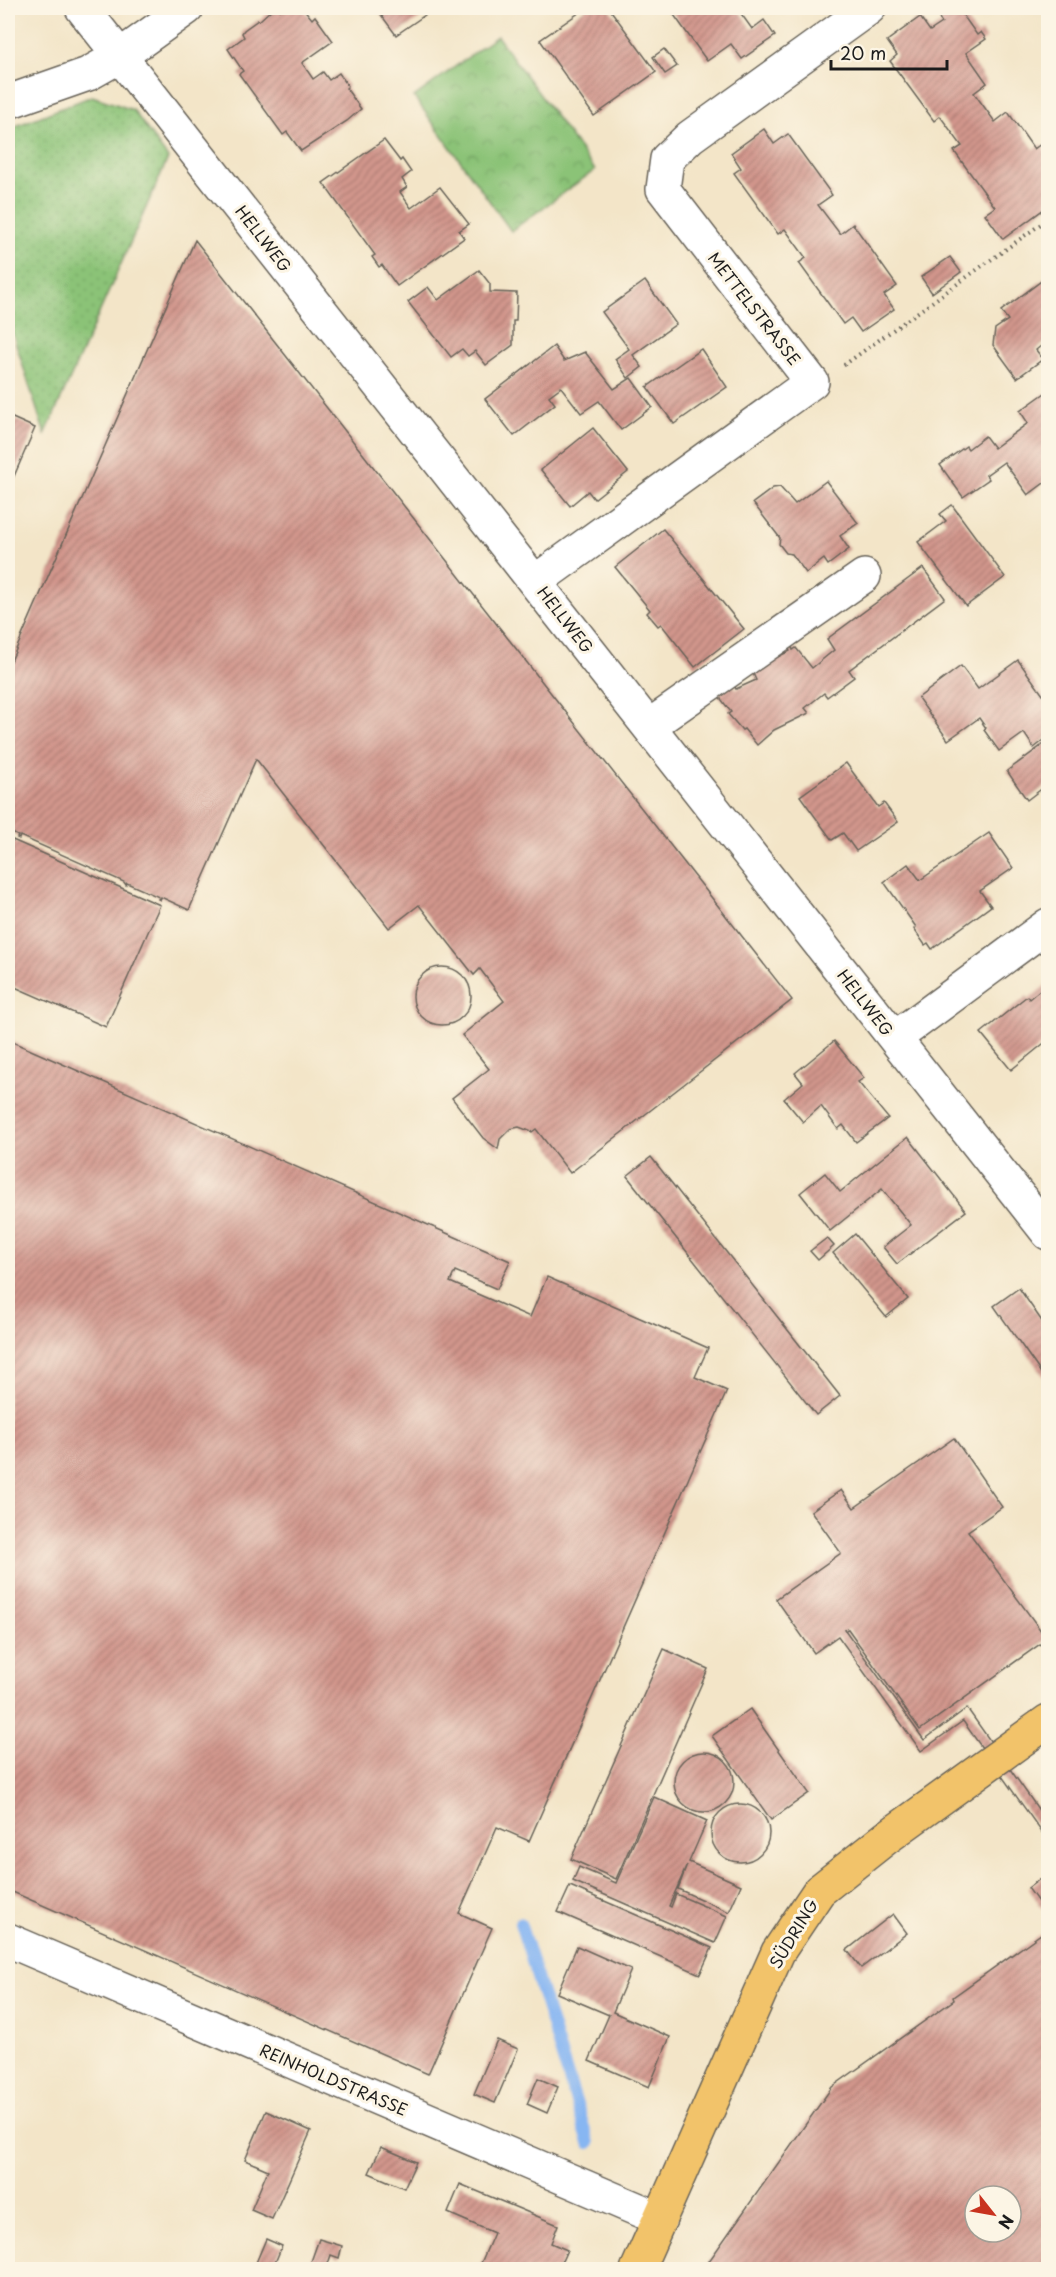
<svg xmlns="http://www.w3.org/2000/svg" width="1056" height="2277" font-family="'Playpen Sans',sans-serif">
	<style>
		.grass { fill: url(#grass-dots); stroke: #54704a; stroke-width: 1.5 }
		.park { fill: url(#park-crowns); stroke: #54704a; stroke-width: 1.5 }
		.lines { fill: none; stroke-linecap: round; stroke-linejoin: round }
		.stream { stroke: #87b6f2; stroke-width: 12 }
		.building { fill: url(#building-hatch); fill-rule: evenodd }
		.minor-casing { stroke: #676258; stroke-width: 36 }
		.major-casing { stroke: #676258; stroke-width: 36 }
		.path { stroke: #676258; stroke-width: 4; stroke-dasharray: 1.5 4.5; stroke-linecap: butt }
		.minor { stroke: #fff; stroke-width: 33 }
		.major { stroke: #f2c36a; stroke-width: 33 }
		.labels { text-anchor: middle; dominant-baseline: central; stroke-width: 6; stroke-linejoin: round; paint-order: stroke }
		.street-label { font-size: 16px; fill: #1c1c1c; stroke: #fcf5e5 }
	</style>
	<defs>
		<pattern id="grass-dots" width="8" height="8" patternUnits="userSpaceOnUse" patternTransform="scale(1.5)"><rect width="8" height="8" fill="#8bc377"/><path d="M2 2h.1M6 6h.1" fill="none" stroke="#77a766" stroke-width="1.8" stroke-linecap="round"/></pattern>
		<pattern id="park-crowns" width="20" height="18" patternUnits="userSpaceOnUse" patternTransform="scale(1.5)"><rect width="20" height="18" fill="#8bc377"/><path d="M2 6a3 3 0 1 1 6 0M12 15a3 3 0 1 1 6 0" fill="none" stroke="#77a766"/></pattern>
		<pattern id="building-hatch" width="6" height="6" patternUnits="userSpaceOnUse" patternTransform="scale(1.5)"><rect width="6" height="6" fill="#d2968c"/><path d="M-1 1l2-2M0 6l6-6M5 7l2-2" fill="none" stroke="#aa7a72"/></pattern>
	</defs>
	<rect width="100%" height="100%" fill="#fcf5e5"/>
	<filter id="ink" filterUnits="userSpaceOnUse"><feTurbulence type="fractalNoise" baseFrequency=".0167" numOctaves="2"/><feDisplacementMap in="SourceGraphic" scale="12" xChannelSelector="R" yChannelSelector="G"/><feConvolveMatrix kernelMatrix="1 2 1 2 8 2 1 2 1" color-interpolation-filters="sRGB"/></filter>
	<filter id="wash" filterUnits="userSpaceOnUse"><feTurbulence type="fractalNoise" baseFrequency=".008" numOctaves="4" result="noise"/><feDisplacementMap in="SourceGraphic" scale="24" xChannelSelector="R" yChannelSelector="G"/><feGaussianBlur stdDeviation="1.35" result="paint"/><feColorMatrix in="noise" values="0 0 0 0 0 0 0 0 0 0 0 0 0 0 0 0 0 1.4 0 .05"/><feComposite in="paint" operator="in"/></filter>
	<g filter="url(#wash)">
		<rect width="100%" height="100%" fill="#f3e5c8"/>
		<!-- grass -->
		<path class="grass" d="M92 96 133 110 168 158 45 435 8 319V129Z"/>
		<!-- park -->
		<path class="park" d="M497 36 595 170 511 231 414 97Z"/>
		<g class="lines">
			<!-- stream -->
			<path class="stream" d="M520 1923 589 2143"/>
		</g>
		<g id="blocks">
			<!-- building -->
			<g class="building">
				<path d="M273 8H278L280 10 285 8H303L312 19 315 16 333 41 302 63 313 79 323 72 329 80 339 73 348 86 346 88 361 109 347 121 301 151 287 132 283 135 239 74 243 71 228 49 244 37 242 33 244 30 258 20 259 21Z"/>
				<path d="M376 8H435L396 35Z"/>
				<path d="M586 8H609L656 72 594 116 540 40Z"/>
				<path d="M669 8H737L752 29 764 20 775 36 742 59 731 44 707 61Z"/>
				<path d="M945 8H958L977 35 981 32 986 39 966 53 987 83 974 93 995 122 1008 112 1034 149 1041 144 1048 154V206L1003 239 985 214 995 207 954 151 962 146 940 116 934 121 890 61 897 55 887 41 920 17 930 31 942 23 936 13Z"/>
				<path d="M664 49 677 66 665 74 653 57Z"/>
				<path d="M764 129 774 144 788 134 832 195 818 205 840 234 853 224 897 286 884 295 894 309 861 332 851 318 843 324 799 263 806 258 785 229 778 234 734 173 741 168 731 153Z"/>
				<path d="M384 140 400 161 402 159 411 172 402 179 407 187 400 192 411 208 440 187 469 224 459 231 464 238 397 286 382 265 379 267 372 257 375 255 323 183Z"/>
				<path d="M195 240 792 1000 570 1173 536 1129 532 1132 519 1127 510 1129 500 1139 498 1149 483 1138 452 1098 489 1069 462 1035 504 1001 480 969 474 975 419 905 389 928 256 759 189 910 161 897 160 900 158 899 159 897 127 883 126 885 124 882 20 836 19 839 17 838 18 836 8 831V668Z"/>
				<path d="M950 257 961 272 932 293 921 277Z"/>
				<path d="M479 270 490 284V292L517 293 516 321H513V345L486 365 475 351 468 356 462 349 451 357 408 302 428 287 438 300Z"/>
				<path d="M1048 276V340L1036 350 1043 359 1017 378 993 345 995 329 1008 320 1001 311Z"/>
				<path d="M645 281 676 324 633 355 642 367 628 378 615 359 629 349 602 312Z"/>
				<path d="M554 346 564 361 585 352 614 389 631 378 652 407 621 430 599 401 581 413 561 387 549 396 555 404 514 436 485 399Z"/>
				<path d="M701 349 727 387 674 424 647 387Z"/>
				<path d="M1045 393 1048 399V480L1028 495 1004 462 986 475 989 479 963 497 940 465 966 446 968 449 985 436 994 448 1028 423 1020 411Z"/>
				<path d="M8 416 35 428 8 490Z"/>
				<path d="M593 428 628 472 594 499 588 491 570 506 541 470Z"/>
				<path d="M826 481 858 523 840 536 849 549 828 565 824 559 806 573 792 554 786 553 779 544 780 538 753 503 773 488 780 487 795 504Z"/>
				<path d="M952 505 1005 577 966 606 918 542 946 521 940 514Z"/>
				<path d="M663 529 744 629 695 667 661 624 658 626 647 613 650 610 615 567Z"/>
				<path d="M923 568 945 598 849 670 854 677 827 697 824 693 805 708 809 713 774 730 757 745 744 729 742 730 728 714 731 712 718 695 733 684 736 689 756 680 751 669 790 651 786 641 789 640 793 650 796 648 812 668 834 650 827 639Z"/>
				<path d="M1018 660 1048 702V737L1034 748 1024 733 999 751 984 730 986 728 979 718 948 740 918 698 961 666 978 689Z"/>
				<path d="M1048 741V784L1027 800 1007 771Z"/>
				<path d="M846 763 878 807 884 803 898 822 856 851 843 833 832 840 800 796Z"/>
				<path d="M989 833 1013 868 980 891 991 906 932 949 928 943 925 945 914 929 916 927 884 882 908 864 920 880Z"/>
				<path d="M8 838 160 905 106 1027 8 984Z"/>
				<circle cx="442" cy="996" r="29"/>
				<path d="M1048 983V1040L1011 1070 981 1033 1027 996 1029 999Z"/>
				<path d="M8 1040 510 1261 497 1289 455 1271 450 1282 530 1317 547 1277 708 1348 695 1377 727 1391 529 1841 497 1827 459 1913 492 1928 428 2074 8 1890Z"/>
				<path d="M834 1041 864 1078 858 1082 888 1118 856 1142 843 1125 838 1129 821 1106 803 1122 784 1099 803 1083 795 1073Z"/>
				<path d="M908 1137 966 1211 897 1264 883 1247 911 1225 882 1189 830 1231 800 1193 825 1173 840 1192Z"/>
				<path d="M651 1157 840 1396 816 1415 627 1176Z"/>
				<path d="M855 1234 908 1299 886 1317 833 1253Z"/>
				<path d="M827 1238 834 1246 818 1260 810 1251Z"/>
				<path d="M1019 1288 1048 1330V1383L994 1306Z"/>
				<path d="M954 1438 1002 1507 968 1531 1047 1639 920 1730 848 1629 845 1630 924 1740 967 1708 1048 1823V1841L963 1721 921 1751 838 1636 814 1653 776 1599 841 1553 811 1511 841 1490 854 1508Z"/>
				<path d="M664 1649 708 1669 616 1879 571 1859Z"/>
				<path d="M750 1709 809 1793 771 1820 712 1736Z"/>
				<circle cx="704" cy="1782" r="30"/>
				<path d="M654 1797 707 1821 689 1862 741 1885 729 1912 678 1889 687 1865 669 1906 671 1907 676 1894 727 1916 715 1943 573 1881 579 1867 616 1883Z"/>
				<circle cx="740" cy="1833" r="29"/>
				<path d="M1048 1873V1916L1028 1888Z"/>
				<path d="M570 1886 712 1948 700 1974 558 1912Z"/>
				<path d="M893 1914 907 1933 861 1968 847 1950Z"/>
				<path d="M1048 1929V2270H706L709 2261 832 2087 954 2000 953 1997ZM975 2196H1011V2232H975Z"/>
				<path d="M577 1946 631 1970 613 2012 670 2037 649 2087 589 2061 609 2015 557 1993Z"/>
				<path d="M497 2040 518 2049 495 2103 474 2094Z"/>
				<path d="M538 2078 558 2087 547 2113 527 2104Z"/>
				<path d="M266 2111 311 2131 272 2219 251 2210 268 2170 245 2160Z"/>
				<path d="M381 2147 416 2162 404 2188 369 2173Z"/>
				<path d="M460 2184 558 2225 551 2243 567 2250 558 2270H478L494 2233 448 2213Z"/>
				<path d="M266 2239 282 2246 272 2270H253Z"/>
				<path d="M319 2239 342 2246 339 2258 331 2255 326 2270H308Z"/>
			</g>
		</g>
	</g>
	<g filter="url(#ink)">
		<use href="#blocks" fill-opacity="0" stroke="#676258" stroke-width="1.5"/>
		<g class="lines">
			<defs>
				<g id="minor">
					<path d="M82 8 1048 1233"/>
					<path d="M8 102 88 74 120 56 187 8"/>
					<path d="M536 581 812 382 663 189 667 159 690 137 869 8"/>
					<path d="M649 726 864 576"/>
					<path d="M895 1038 1048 925"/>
					<path d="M8 1940 660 2219"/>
				</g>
				<path id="major" d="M637 2270 778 1952 819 1891 886 1838 1048 1721"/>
			</defs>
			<!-- minor casing -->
			<use href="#minor" class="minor-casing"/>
			<!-- major casing -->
			<use href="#major" class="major-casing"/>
			<!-- path -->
			<path class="path" d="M844 365 1048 219"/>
			<!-- minor -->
			<use href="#minor" class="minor"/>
			<!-- major -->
			<use href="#major" class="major"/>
		</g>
	</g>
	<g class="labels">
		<!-- street labels -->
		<g class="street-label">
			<text transform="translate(264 238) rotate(52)">HELLWEG</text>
			<text transform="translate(755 308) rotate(52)">METTELSTRASSE</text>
			<text transform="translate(566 619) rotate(52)">HELLWEG</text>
			<text transform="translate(866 1002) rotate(52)">HELLWEG</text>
			<text transform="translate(793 1933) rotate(-59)">SÜDRING</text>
			<text transform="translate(334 2079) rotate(23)">REINHOLDSTRASSE</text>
		</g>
	</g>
	<!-- margin -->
	<rect width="1056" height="2277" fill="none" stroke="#fcf5e5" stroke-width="30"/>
	<!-- north arrow -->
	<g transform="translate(993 2214) rotate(121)"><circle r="28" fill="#fcf5e5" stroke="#a29e95" stroke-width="1.5"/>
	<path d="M0-4.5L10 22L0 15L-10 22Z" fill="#c8321e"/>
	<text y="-9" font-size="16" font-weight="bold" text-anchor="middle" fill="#1c1c1c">N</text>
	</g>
	<!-- scale -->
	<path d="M831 60v9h116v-9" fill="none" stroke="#1c1c1c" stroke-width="3"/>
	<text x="840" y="60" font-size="18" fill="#1c1c1c" stroke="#fcf5e5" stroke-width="4.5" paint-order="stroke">20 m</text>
</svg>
